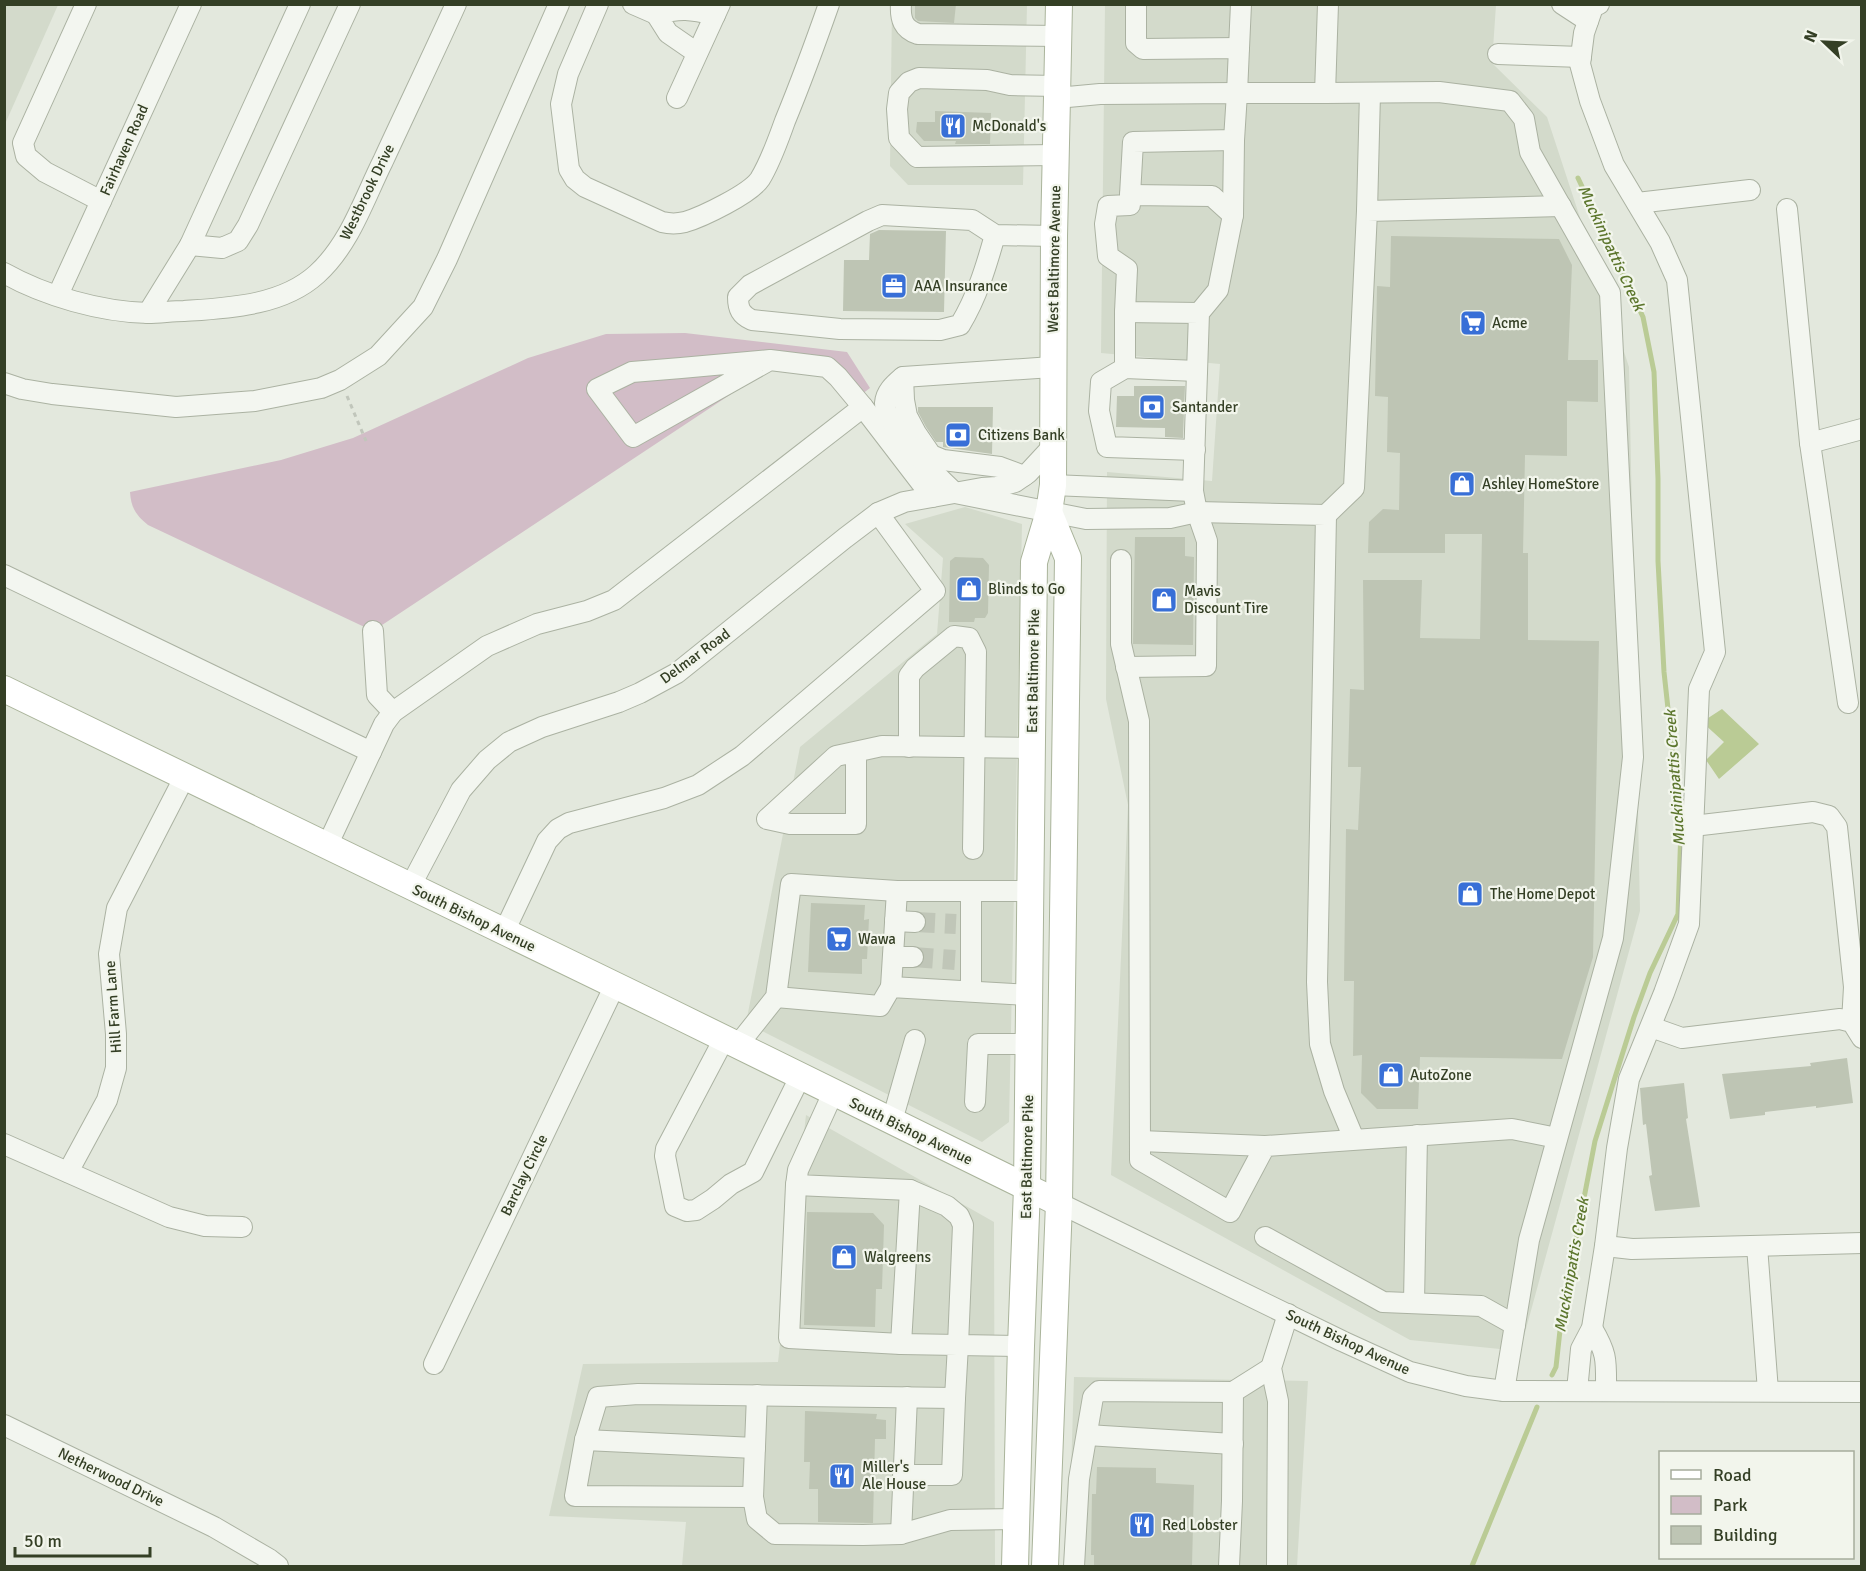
<svg xmlns="http://www.w3.org/2000/svg" width="1866" height="1571" font-family="Signika,sans-serif">
	<style>
		.built { fill: #d3dacb }
		.green { fill: #d2bdc7 }
		.water { fill: #bacb95 }
		.lines { fill: none; stroke-linecap: round; stroke-linejoin: round }
		.stream { stroke: #bacb95; stroke-width: 5 }
		.building { fill: #bec5b4 }
		.minor-tunnel { stroke: #c0c6b8; stroke-width: 20; stroke-dasharray: 20 10; stroke-linecap: butt }
		.minor-casing { stroke: #abb2a2; stroke-width: 22 }
		.major-casing { stroke: #aab49b; stroke-width: 28 }
		.path { stroke: #c1c6bb; stroke-width: 3; stroke-dasharray: 4.5 4.5; stroke-linecap: butt }
		.minor { stroke: #f3f6f0; stroke-width: 20 }
		.major { stroke: #fff; stroke-width: 26 }
		.labels { text-anchor: middle; dominant-baseline: central; stroke-width: 4.5; stroke-linejoin: round; paint-order: stroke }
		.poi-label { font-size: 15px; fill: #343f25; stroke: #f2f5ec; text-anchor: start }
		.street-label { font-size: 15px; fill: #343f25; stroke: #f2f5ec }
		.water-label { font-size: 16px; font-style: italic; fill: #5c762d; stroke: #f2f5ec }
	</style>
	<rect width="100%" height="100%" fill="#e3e8dd"/>
	<!-- built -->
	<g class="built">
		<path d="M5 4 58 5 5 124 4 5Z"/>
		<path d="M892 5H1027L1023 185H908L890 166Z"/>
		<path d="M1105 5H1496L1492 63 1547 117 1629 367 1640 911 1520 1351 1410 1340 1111 1175 1128 805 1106 699 1107 472 1212 481 1220 364 1101 353Z"/>
		<path d="M965 507 1022 524 1009 1122 982 1142 746 1023 800 747 937 634 943 558 905 524Z"/>
		<path d="M806 1115 994 1222 995 1566H682L686 1522 549 1516 583 1364 778 1362Z"/>
		<path d="M1074 1377 1308 1381 1297 1566H1068Z"/>
	</g>
	<!-- green -->
	<path class="green" d="M685 333 847 352 870 388 849 404 822 374 772 367 373 631 148 525C136 515 131 508 130 492L281 460 353 438 528 358 606 334Z"/>
	<!-- water -->
	<path class="water" d="M1722 709 1759 744 1719 779 1706 760 1724 742 1702 722Z"/>
	<g class="lines">
		<!-- stream -->
		<g class="stream">
			<path d="M1552 1375 1556 1367 1562 1312 1595 1141 1634 1017 1650 973 1678 914 1681 828 1664 672 1658 561V479L1654 372 1643 317 1578 178"/>
			<path d="M1472 1566 1537 1407"/>
		</g>
	</g>
	<!-- building -->
	<g class="building">
		<path d="M915 4H956L954 23 918 21 915 18Z"/>
		<path d="M935 111 991 113 990 144H955L956 141H924L916 132 917 122H935Z"/>
		<path d="M879 230 946 231 944 312 843 311 844 260H869L870 234Z"/>
		<path d="M1391 236 1559 239 1572 265 1568 360H1598V402L1567 401V456L1525 455 1523 553H1528V640L1599 641 1593 957 1562 1059 1420 1057 1418 1109H1377L1361 1093 1362 1055 1353 1056 1354 981H1344L1346 829 1358 830 1361 767H1348L1350 689 1364 690 1363 580H1422L1420 638 1480 639 1482 534H1445V553H1368L1369 522 1383 509 1399 510 1400 453 1387 452 1388 397 1375 396 1377 286 1390 287Z"/>
		<path d="M1134 386H1185L1183 438 1165 437V428L1116 427 1117 396H1134Z"/>
		<path d="M918 407H993L992 454 943 447V442H936L926 427 918 412Z"/>
		<path d="M1135 537H1185V556L1194 557 1193 645 1133 644Z"/>
		<path d="M955 557 983 558 989 565 988 613 985 618H975L974 622H949L950 561Z"/>
		<path d="M811 903 865 905 864 920 869 919 867 959H862V974L808 972Z"/>
		<path d="M1847 1058 1853 1103 1816 1108V1106L1765 1112V1115L1730 1119 1722 1074 1811 1066 1810 1063Z"/>
		<path d="M1684 1083 1688 1118 1686 1119 1700 1207 1655 1211 1649 1176 1652 1175 1646 1124 1643 1125 1640 1088Z"/>
		<path d="M807 1212 873 1213 884 1225 882 1289H876L875 1327 804 1325Z"/>
		<path d="M805 1411 877 1414 876 1419 886 1420V1439H875L873 1523 818 1522V1489H809L810 1462H804Z"/>
		<path d="M1097 1467 1156 1468V1483L1194 1485 1192 1566H1094V1555H1091L1092 1494H1096Z"/>
	</g>
	<g class="lines">
		<!-- minor-tunnel -->
		<g class="minor-tunnel">
			<path d="M915 922 956 924"/>
			<path d="M913 957 955 960"/>
		</g>
		<defs>
			<g id="minor">
				<path d="M86 4 23 143 26 156 45 172 101 201"/>
				<path d="M598 4 568 74 561 104 569 169 575 179 585 187 662 222C670 224 677 224 685 222 702 217 750 194 760 179 771 161 778 140 785 121 801 82 815 44 829 4"/>
				<path d="M633 4 656 14"/>
				<path d="M901 4C900 19 903 29 918 34L1059 36"/>
				<path d="M1136 4V43L1143 49 1239 48 1237 93H1325"/>
				<path d="M1328 4 1325 93 1439 92 1510 101 1524 119 1530 152 1610 293 1633 757 1613 938 1529 1240 1504 1391"/>
				<path d="M1562 4 1588 21"/>
				<path d="M1239 48 1241 4"/>
				<path d="M697 53 668 33 656 14C681 8 690 9 715 15"/>
				<path d="M1498 54 1581 57"/>
				<path d="M677 98 720 4"/>
				<path d="M1057 98 1100 94 1237 93 1234 140 1133 142 1130 195"/>
				<path d="M1055 155 917 157 899 138 897 109 899 93 909 82 919 78 987 80 1010 85 1057 86"/>
				<path d="M1637 203 1750 190"/>
				<path d="M1787 209 1810 443 1848 703"/>
				<path d="M1367 211 1370 93"/>
				<path d="M1233 215 1234 140"/>
				<path d="M995 235C986 267 977 297 960 325L940 330 840 329 752 320C741 315 738 309 738 297L750 285 868 221 882 215 972 220 995 235 1054 236"/>
				<path d="M190 245 222 248 238 241 248 225 350 4"/>
				<path d="M4 273C45 296 101 312 148 313 160 313 172 311 184 311 228 308 282 306 317 274 350 244 364 199 383 161 407 109 432 57 456 4"/>
				<path d="M58 295 191 4"/>
				<path d="M148 313 190 245 300 4"/>
				<path d="M770 360 633 437 597 389 632 372 681 368 770 360 827 367 838 377 863 407 932 497"/>
				<path d="M1125 368V312"/>
				<path d="M903 377 904 400 907 416 916 433 931 455 943 460 1000 467 1024 476"/>
				<path d="M4 383 22 389 52 394 176 407 255 401 321 388 340 380 378 356 423 307 447 259 559 4"/>
				<path d="M1810 443 1862 429"/>
				<path d="M1195 450 1107 447 1099 411 1101 382 1125 368 1197 371"/>
				<path d="M1053 485 1193 491"/>
				<path d="M955 493 1086 519 1170 518 1197 512 1326 515 1317 982 1320 1044 1334 1091 1354 1139"/>
				<path d="M955 493C938 477 884 425 885 403 886 391 895 384 903 377L1052 367"/>
				<path d="M1326 515 1354 488 1367 211 1561 206"/>
				<path d="M1121 560V644L1139 721 1140 1160 1230 1212 1265 1146 1512 1129 1557 1138"/>
				<path d="M4 575 371 752"/>
				<path d="M373 631 377 695 393 712"/>
				<path d="M1126 667 1206 666 1207 541 1197 512 1193 491 1199 313 1125 312 1127 269 1108 256 1105 224 1108 206 1130 205V195L1212 196 1233 215 1218 290 1199 313"/>
				<path d="M909 747V676L915 668 954 636 969 638 976 652 973 849"/>
				<path d="M856 752V824H790L767 819 836 756 882 746 1032 748"/>
				<path d="M1693 826 1813 812 1829 816 1837 827 1854 987 1852 1022"/>
				<path d="M327 846 384 724 393 712 487 646 537 624 587 611 614 600 863 407"/>
				<path d="M410 887 461 790 487 760 509 742 542 727 619 702 640 693 677 673 845 538 878 513 904 502 982 488 997 487 1015 482 1028 473 1053 446"/>
				<path d="M895 921 915 922"/>
				<path d="M504 932 547 841 558 829 569 823 664 798 698 785 742 756 935 591 878 513"/>
				<path d="M893 957H913"/>
				<path d="M891 987 897 891"/>
				<path d="M971 991V891"/>
				<path d="M776 997 880 1006 891 987 1029 995"/>
				<path d="M1651 1027 1682 1038 1840 1019 1852 1022 1862 1038"/>
				<path d="M724 1039 666 1149 665 1156 675 1206 687 1211 696 1210 713 1199 731 1184 753 1172 800 1077"/>
				<path d="M737 1046 776 997 791 884 897 891H1031"/>
				<path d="M833 1093 798 1170 796 1185 910 1190 947 1206 959 1216 963 1225 958 1345 1021 1346"/>
				<path d="M975 1102 978 1044H1030"/>
				<path d="M892 1121 915 1040"/>
				<path d="M1140 1141 1265 1146"/>
				<path d="M4 1144 169 1217 205 1226 242 1227"/>
				<path d="M68 1172 107 1100 116 1068V1034L109 954 117 908 185 776"/>
				<path d="M796 1185 789 1338 901 1344"/>
				<path d="M1059 1203 1342 1341 1410 1372 1466 1386 1504 1391 1862 1392"/>
				<path d="M1265 1237 1383 1302 1481 1306 1515 1325"/>
				<path d="M1605 1246 1632 1249 1862 1243"/>
				<path d="M1757 1246 1768 1391"/>
				<path d="M1414 1303 1417 1135"/>
				<path d="M1592 1328C1608 1355 1606 1361 1606 1391"/>
				<path d="M434 1364 615 985"/>
				<path d="M1577 1391 1581 1349 1592 1328 1605 1246 1617 1148 1629 1079 1664 993 1689 924 1699 689 1715 652 1677 280 1660 242 1614 165 1590 101 1580 64 1584 33 1593 7 1599 4"/>
				<path d="M757 1395 753 1497 757 1519 775 1534 863 1535 901 1534 950 1520 1016 1519"/>
				<path d="M4 1425 214 1527 269 1559 278 1566"/>
				<path d="M1087 1435 1233 1444"/>
				<path d="M585 1440 755 1448"/>
				<path d="M903 1475H952L955 1398"/>
				<path d="M753 1497 575 1496 585 1440 598 1397 638 1394 955 1398 958 1345 901 1344 910 1190"/>
				<path d="M901 1534 907 1397"/>
				<path d="M1074 1566 1079 1479 1093 1397 1099 1391 1233 1392 1271 1368"/>
				<path d="M1229 1566 1232 1501 1233 1392"/>
				<path d="M1277 1566 1278 1401 1271 1368 1288 1314"/>
			</g>
			<g id="major">
				<path d="M4 689 660 1007 1059 1203"/>
				<path d="M1015 1566 1021 1346 1027 1188 1034 562 1049 512 1053 485 1054 236 1059 4"/>
				<path d="M1045 1566 1059 1203 1068 558 1049 512"/>
			</g>
		</defs>
		<!-- minor casing -->
		<use href="#minor" class="minor-casing"/>
		<!-- major casing -->
		<use href="#major" class="major-casing"/>
		<!-- path -->
		<path class="path" d="M347 396 366 441"/>
		<!-- minor -->
		<use href="#minor" class="minor"/>
		<!-- major -->
		<use href="#major" class="major"/>
	</g>
	<!-- icons -->
	<defs>
		<symbol id="restaurant-square" viewBox="-11 -11 22 22"><rect x="-9" y="-9" width="18" height="18" rx="4" fill="#386fd7" stroke="#f2f5ec"/><path d="M-5-6h1v4h1v-4h1v4h1v-4h1v5L-1.5 .5V6h-2V.5L-5-1ZM5-6V6H3V1.5H1.5Q1.5-4 5-6Z" fill="#fff"/></symbol>
		<symbol id="office-square" viewBox="-11 -11 22 22"><rect x="-9" y="-9" width="18" height="18" rx="4" fill="#386fd7" stroke="#f2f5ec"/><path d="M-6-3h4V-5.5h4V-3h4V5H-6ZM-1-4.5V-3h2v-1.5ZM-6 0V1H6V0Z" fill="#fff"/></symbol>
		<symbol id="supermarket-square" viewBox="-11 -11 22 22"><rect x="-9" y="-9" width="18" height="18" rx="4" fill="#386fd7" stroke="#f2f5ec"/><path d="M-6-5.5h2.5l.6 2H6L4.5 2H-2.5L-4.4-4H-6ZM-1.5 3.2a1.3 1.3 0 1 0 .1 0ZM3 3.2a1.3 1.3 0 1 0 .1 0Z" fill="#fff"/></symbol>
		<symbol id="bank-square" viewBox="-11 -11 22 22"><rect x="-9" y="-9" width="18" height="18" rx="4" fill="#386fd7" stroke="#f2f5ec"/><path d="M-6-4H6V4H-6ZM0-2.3a2.3 2.3 0 1 0 0 4.6a2.3 2.3 0 1 0 0-4.6Z" fill="#fff"/></symbol>
		<symbol id="shop-square" viewBox="-11 -11 22 22"><rect x="-9" y="-9" width="18" height="18" rx="4" fill="#386fd7" stroke="#f2f5ec"/><path d="M-5-2.5h2.3a2.7 3.5 0 0 1 5.4 0H5L5.5 6h-11ZM-1.5-2.5h3a1.5 2.3 0 0 0-3 0Z" fill="#fff"/></symbol>
	</defs>
	<g fill-rule="evenodd">
		<use href="#restaurant-square" x="938" y="111" width="30" height="30"/>
		<use href="#office-square" x="879" y="271" width="30" height="30"/>
		<use href="#supermarket-square" x="1458" y="308" width="30" height="30"/>
		<use href="#bank-square" x="1137" y="392" width="30" height="30"/>
		<use href="#bank-square" x="943" y="420" width="30" height="30"/>
		<use href="#shop-square" x="1447" y="469" width="30" height="30"/>
		<use href="#shop-square" x="954" y="574" width="30" height="30"/>
		<use href="#shop-square" x="1149" y="585" width="30" height="30"/>
		<use href="#shop-square" x="1455" y="879" width="30" height="30"/>
		<use href="#supermarket-square" x="824" y="924" width="30" height="30"/>
		<use href="#shop-square" x="1376" y="1060" width="30" height="30"/>
		<use href="#shop-square" x="829" y="1242" width="30" height="30"/>
		<use href="#restaurant-square" x="827" y="1461" width="30" height="30"/>
		<use href="#restaurant-square" x="1127" y="1510" width="30" height="30"/>
	</g>
	<g class="labels">
		<!-- poi labels -->
		<g class="poi-label">
			<text x="972" y="126">McDonald's</text>
			<text x="914" y="286">AAA Insurance</text>
			<text x="1492" y="323">Acme</text>
			<text x="1172" y="407">Santander</text>
			<text x="978" y="435">Citizens Bank</text>
			<text x="1482" y="484">Ashley HomeStore</text>
			<text x="988" y="589">Blinds to Go</text>
			<text x="1184" y="591">Mavis<tspan x="1184" dy="17">Discount Tire</tspan></text>
			<text x="1490" y="894">The Home Depot</text>
			<text x="858" y="939">Wawa</text>
			<text x="1410" y="1075">AutoZone</text>
			<text x="864" y="1257">Walgreens</text>
			<text x="862" y="1467">Miller's<tspan x="862" dy="17">Ale House</tspan></text>
			<text x="1162" y="1525">Red Lobster</text>
		</g>
		<!-- street labels -->
		<g class="street-label">
			<text transform="translate(124 150) rotate(-66)">Fairhaven Road</text>
			<text transform="translate(367 192) rotate(-64)">Westbrook Drive</text>
			<text transform="translate(1054 259) rotate(-89)">West Baltimore Avenue</text>
			<text transform="translate(695 656) rotate(-36)">Delmar Road</text>
			<text transform="translate(1033 671) rotate(-89)">East Baltimore Pike</text>
			<text transform="translate(474 918) rotate(26)">South Bishop Avenue</text>
			<text transform="translate(113 1007) rotate(-94)">Hill Farm Lane</text>
			<text transform="translate(911 1131) rotate(26)">South Bishop Avenue</text>
			<text transform="translate(1027 1157) rotate(-89)">East Baltimore Pike</text>
			<text transform="translate(524 1175) rotate(-64)">Barclay Circle</text>
			<text transform="translate(1348 1342) rotate(25)">South Bishop Avenue</text>
			<text transform="translate(111 1477) rotate(26)">Netherwood Drive</text>
		</g>
		<!-- water labels -->
		<g class="water-label">
			<text transform="translate(1611 248) rotate(65)">Muckinipattis Creek</text>
			<text transform="translate(1675 778) rotate(-94)">Muckinipattis Creek</text>
			<text transform="translate(1572 1265) rotate(-80)">Muckinipattis Creek</text>
		</g>
	</g>
	<!-- border -->
	<rect width="1866" height="1571" fill="none" stroke="#343f25" stroke-width="12"/>
	<!-- legend -->
	<rect x="1659" y="1451" width="195" height="108" fill="#f2f5ec" stroke="#a6ac9c" stroke-width="1.5"/>
	<rect x="1671" y="1470" width="30" height="9" fill="#ffffff" stroke="#a6ac9c" stroke-width="1.5"/>
	<text x="1713" y="1481" font-size="18" fill="#343f25">Road</text>
	<rect x="1671" y="1496" width="30" height="18" fill="#d2bdc7" stroke="#a6ac9c" stroke-width="1.5"/>
	<text x="1713" y="1511" font-size="18" fill="#343f25">Park</text>
	<rect x="1671" y="1526" width="30" height="18" fill="#bec5b4" stroke="#a6ac9c" stroke-width="1.5"/>
	<text x="1713" y="1541" font-size="18" fill="#343f25">Building</text>
	<!-- north arrow -->
	<g transform="translate(1824 42) rotate(293)" stroke="#f2f5ec" stroke-width="4.5" paint-order="stroke">
	<path d="M0-4.5L10 22L0 15L-10 22Z" fill="#343f25"/>
	<text y="-9" font-size="16" font-weight="bold" text-anchor="middle" fill="#343f25">N</text>
	</g>
	<!-- scale -->
	<path d="M15 1547v9h135v-9" fill="none" stroke="#343f25" stroke-width="3"/>
	<text x="24" y="1547" font-size="18" fill="#343f25" stroke="#f2f5ec" stroke-width="4.5" paint-order="stroke">50 m</text>
</svg>
